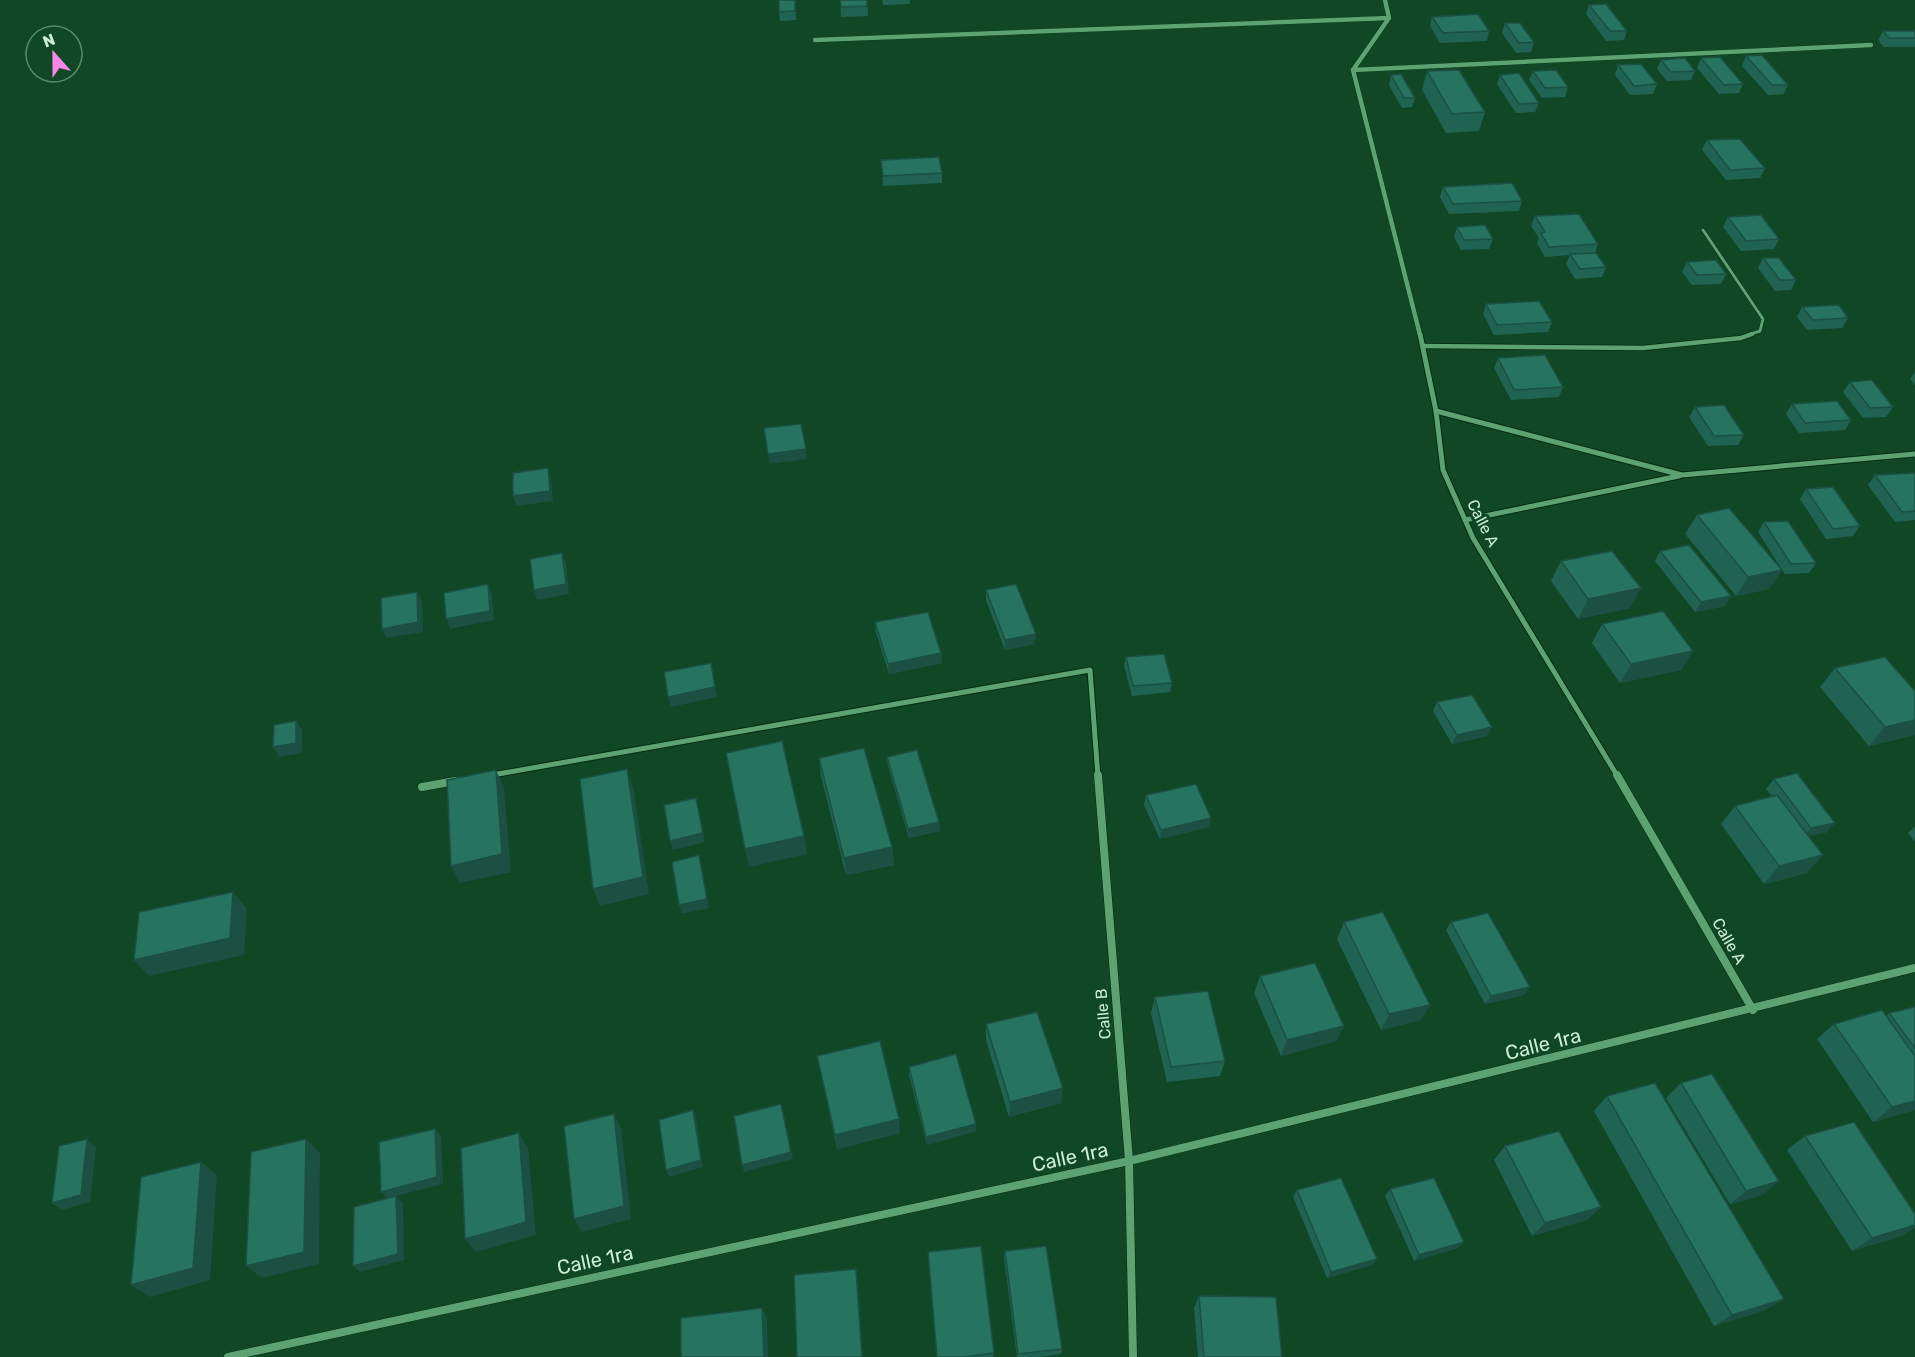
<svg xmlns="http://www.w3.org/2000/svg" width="1915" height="1357" font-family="Rubik,sans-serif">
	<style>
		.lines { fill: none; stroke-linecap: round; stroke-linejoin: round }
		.service-far1-casing { stroke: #042b14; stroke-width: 4 }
		.service-casing { stroke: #042b14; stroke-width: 6 }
		.minor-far2-casing { stroke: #042b14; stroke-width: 5 }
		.minor-far1-casing { stroke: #042b14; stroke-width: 7 }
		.minor-casing { stroke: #042b14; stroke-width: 9 }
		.service-far1 { stroke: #5ca272; stroke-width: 3 }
		.service { stroke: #5ca272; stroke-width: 4.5 }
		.minor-far2 { stroke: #5ca272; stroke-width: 4.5 }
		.minor-far1 { stroke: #5ca272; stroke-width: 5 }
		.minor { stroke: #5ca272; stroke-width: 8 }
		.wall { fill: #216352 }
		.shaded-wall { fill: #1b5042 }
		.building { fill: #26735f; stroke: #1b5042; stroke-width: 1.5 }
		.labels { text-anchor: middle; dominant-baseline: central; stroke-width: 6; stroke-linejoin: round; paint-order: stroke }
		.street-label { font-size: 16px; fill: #cbedd3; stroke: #104826 }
		.near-street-label { font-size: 20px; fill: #cbedd3; stroke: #104826 }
	</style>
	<rect width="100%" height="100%" fill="#104826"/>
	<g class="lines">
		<defs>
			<path id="service-far1" d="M1703 230 1763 319 1760 331 1748 335"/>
			<path id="service" d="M1423 346 1643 348 1741 338 1752 334"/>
			<g id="minor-far2">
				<path d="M1385 0 1389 18 1353 70 1420 335"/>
				<path d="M815 40 1389 18"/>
				<path d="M1353 70 1871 45"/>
			</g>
			<g id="minor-far1">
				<path d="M1420 334 1436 411 1443 470 1473 538 1618 777"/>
				<path d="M1436 411 1682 475 1915 454"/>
				<path d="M1465 520 1679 476"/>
				<path d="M492 775 1090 670 1098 777"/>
			</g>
			<g id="minor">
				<path d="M1098 775 1129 1161 1133 1357"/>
				<path d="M1617 775 1753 1010"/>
				<path d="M422 787 455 781"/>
				<path d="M228 1357 1129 1161 1915 968"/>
			</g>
		</defs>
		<!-- service-far1 casing -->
		<use href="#service-far1" class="service-far1-casing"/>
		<!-- service casing -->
		<use href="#service" class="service-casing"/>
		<!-- minor-far2 casing -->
		<use href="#minor-far2" class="minor-far2-casing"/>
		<!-- minor-far1 casing -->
		<use href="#minor-far1" class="minor-far1-casing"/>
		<!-- minor casing -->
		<use href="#minor" class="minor-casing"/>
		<!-- service-far1 -->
		<use href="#service-far1" class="service-far1"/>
		<!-- service -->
		<use href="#service" class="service"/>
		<!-- minor-far2 -->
		<use href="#minor-far2" class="minor-far2"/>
		<!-- minor-far1 -->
		<use href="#minor-far1" class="minor-far1"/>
		<!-- minor -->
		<use href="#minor" class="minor"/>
	</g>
	<!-- wall -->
	<g class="wall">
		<path d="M795 0 796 20 780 21 779 12Z"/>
		<path d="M840 0H867L868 16 841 17Z"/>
		<path d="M882 0H910V4L883 5Z"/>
		<path d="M1589 5 1627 31 1624 40 1606 41 1586 14Z"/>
		<path d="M1432 17 1489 31 1487 41 1440 43 1430 26Z"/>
		<path d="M1505 23 1534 42 1531 52 1516 53 1502 33Z"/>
		<path d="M1883 31H1915V47H1884L1878 40Z"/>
		<path d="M1746 56 1788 85 1784 94 1768 95 1742 66Z"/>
		<path d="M1701 58 1743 84 1739 93 1719 94 1697 68Z"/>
		<path d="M1661 60 1695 71 1691 80 1667 81 1657 69Z"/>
		<path d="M1618 65 1657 84 1653 94 1630 95 1615 75Z"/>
		<path d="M1427 71 1485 112 1479 131 1446 133 1422 90Z"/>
		<path d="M1533 71 1568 87 1565 97 1542 98 1529 80Z"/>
		<path d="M1391 75 1415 98 1412 107 1402 108 1389 85Z"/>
		<path d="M1500 75 1539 103 1535 112 1516 113 1497 84Z"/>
		<path d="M1707 140 1765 168 1760 178 1726 180 1702 150Z"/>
		<path d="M881 160 942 173V183L883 186Z"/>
		<path d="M1443 187 1522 201 1519 211 1449 214 1440 197Z"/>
		<path d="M1535 216 1598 244 1595 253 1606 267 1602 277 1575 279 1566 264 1570 255 1545 257 1537 243 1539 238 1531 226Z"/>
		<path d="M1728 217 1779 239 1774 249 1741 251 1723 227Z"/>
		<path d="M1457 227 1493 239 1489 249 1461 250 1454 237Z"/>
		<path d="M1763 258 1796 280 1791 290 1775 291 1758 268Z"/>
		<path d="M1687 262 1726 274 1721 284 1692 285 1682 272Z"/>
		<path d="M1486 304 1552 322 1548 332 1494 335 1483 314Z"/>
		<path d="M1802 307 1848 318 1842 328 1807 330 1797 317Z"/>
		<path d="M1498 358 1563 387 1559 397 1511 400 1494 368Z"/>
		<path d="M1915 372V385L1910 379Z"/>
		<path d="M1850 382 1893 407 1886 417 1863 418 1843 392Z"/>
		<path d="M1792 404 1851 420 1845 430 1799 433 1786 414Z"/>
		<path d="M1695 407 1744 435 1738 445 1708 446 1689 417Z"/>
		<path d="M1915 473V520L1895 522 1868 485 1875 475Z"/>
		<path d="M1806 489 1860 526 1853 536 1826 539 1800 499Z"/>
		<path d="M1697 515 1781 568 1758 532 1764 522 1816 563 1809 573 1785 574 1782 570 1769 589 1736 596 1685 534Z"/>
		<path d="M1660 551 1725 606 1695 612 1655 561Z"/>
		<path d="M1561 561 1630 608 1578 619 1551 581Z"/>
		<path d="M986 590 1035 644 1005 650 986 600Z"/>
		<path d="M875 622 941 653 942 663 889 674 876 632Z"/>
		<path d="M1602 624 1681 670 1620 683 1592 643Z"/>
		<path d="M1126 657 1172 683 1170 692 1132 696 1124 666Z"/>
		<path d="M1835 668 1915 691V735L1869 746 1820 687Z"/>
		<path d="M1437 702 1487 736 1452 744 1433 711Z"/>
		<path d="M887 757 939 822 940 831 909 838 888 766Z"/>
		<path d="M819 758 892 847 894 865 846 875 821 776Z"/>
		<path d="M1774 779 1827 832 1808 836 1807 873 1764 884 1721 824 1735 806 1772 796 1766 789Z"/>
		<path d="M1146 795 1209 827 1160 839 1144 805Z"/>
		<path d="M1915 826V842L1908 833Z"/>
		<path d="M1344 922 1421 1020 1381 1030 1337 939Z"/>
		<path d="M1451 922 1524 995 1485 1004 1446 930Z"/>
		<path d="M1260 976 1344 1026 1336 1041 1281 1056 1254 993Z"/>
		<path d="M1155 997 1225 1061 1220 1076 1167 1082 1151 1013Z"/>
		<path d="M1915 1007V1110L1873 1122 1817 1039 1834 1024 1886 1016 1889 1013Z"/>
		<path d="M986 1024 1061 1103 1009 1117 986 1040Z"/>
		<path d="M817 1056 900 1133 837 1149Z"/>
		<path d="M909 1067 976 1124V1131L927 1145 909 1075Z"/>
		<path d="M1681 1083 1762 1195 1730 1204 1666 1098Z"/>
		<path d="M1607 1096 1766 1310 1714 1326 1594 1111Z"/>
		<path d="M1805 1136 1915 1214V1227L1901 1236 1852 1251 1787 1150Z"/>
		<path d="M1505 1146 1601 1207 1587 1220 1532 1236 1494 1160Z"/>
		<path d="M1390 1189 1458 1248 1414 1261 1385 1196Z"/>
		<path d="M1297 1190 1377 1259 1372 1265 1327 1278 1293 1197Z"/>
		<path d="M1005 1251 1062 1349 1061 1354 1039 1357H1017L1004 1257Z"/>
		<path d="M928 1252 994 1353 993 1357H937Z"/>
		<path d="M1199 1296 1282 1357H1198L1194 1308Z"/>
	</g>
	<!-- shaded-wall -->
	<g class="shaded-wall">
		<path d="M806 449 807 459 770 464 768 454Z"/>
		<path d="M548 468 551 478 553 501 517 506 513 496Z"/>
		<path d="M562 553 566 563 569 594 537 600 534 590Z"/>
		<path d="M1782 570 1769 589 1736 596 1748 577Z"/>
		<path d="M488 584 492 594 494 620 450 629 446 619Z"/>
		<path d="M1641 588 1630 608 1578 619 1588 599Z"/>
		<path d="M417 592 422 601 423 632 386 638 382 629Z"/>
		<path d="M1731 596 1725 606 1695 612 1701 602Z"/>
		<path d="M1036 634 1035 644 1005 650V640Z"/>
		<path d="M1693 651 1681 670 1620 683 1631 664Z"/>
		<path d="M941 653 942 663 889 674 888 664Z"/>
		<path d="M711 663 717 697 671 707 668 697Z"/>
		<path d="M1915 720V735L1869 746 1885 727Z"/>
		<path d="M296 721 302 730V753L279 757 273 747Z"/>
		<path d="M1492 727 1487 736 1452 744 1457 735Z"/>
		<path d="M627 769 633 787 649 894 600 906 593 889Z"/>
		<path d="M496 770 504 788 511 872 460 883 451 866Z"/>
		<path d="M696 798 705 842 673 850 670 841Z"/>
		<path d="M1211 818 1209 827 1160 839 1161 830Z"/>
		<path d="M939 822 940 831 909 838 908 829Z"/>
		<path d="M1835 823 1827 832 1804 837 1811 828Z"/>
		<path d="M804 836 807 854 749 867 745 849Z"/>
		<path d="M892 847 894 865 846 875 844 858Z"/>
		<path d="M699 855 709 908 682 914 679 905Z"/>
		<path d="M1823 855 1807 873 1764 884 1779 866Z"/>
		<path d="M233 892 247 909 244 955 149 976 134 960Z"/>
		<path d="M1530 987 1524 995 1485 1004 1491 996Z"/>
		<path d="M1430 1005 1421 1020 1381 1030 1389 1014Z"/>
		<path d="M1344 1026 1336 1041 1281 1056 1287 1040Z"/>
		<path d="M1063 1088 1061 1103 1009 1117 1010 1102Z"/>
		<path d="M1915 1101V1110L1873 1122 1892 1107Z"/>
		<path d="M693 1110 696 1118 703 1167 669 1177 666 1170Z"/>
		<path d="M783 1112 793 1159 744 1172 742 1165Z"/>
		<path d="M614 1114 621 1128 631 1219 582 1232 574 1219Z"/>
		<path d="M899 1119 900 1133 837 1149 835 1135Z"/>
		<path d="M976 1124V1131L927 1145 926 1137Z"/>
		<path d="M435 1129 441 1136 443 1184 396 1196 403 1203 404 1260 360 1272 353 1266 387 1198 381 1192Z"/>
		<path d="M519 1133 528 1148 536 1235 476 1252 465 1239Z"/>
		<path d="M87 1139 96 1147 90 1202 62 1210 52 1203Z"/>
		<path d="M306 1139 320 1153 319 1264 262 1278 246 1266Z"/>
		<path d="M201 1162 217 1175 210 1280 150 1297 131 1285Z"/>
		<path d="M1779 1181 1762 1195 1730 1204 1746 1191Z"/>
		<path d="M1601 1207 1587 1220 1532 1236 1545 1223Z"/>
		<path d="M1915 1225V1227L1901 1236 1852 1251 1872 1238Z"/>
		<path d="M1464 1242 1458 1248 1414 1261 1419 1255Z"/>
		<path d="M1377 1259 1372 1265 1327 1278 1331 1272Z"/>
		<path d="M856 1269 858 1281 863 1357H862Z"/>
		<path d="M1784 1299 1766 1310 1714 1326 1732 1315Z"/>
		<path d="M762 1308 767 1319 768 1357H764Z"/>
	</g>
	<!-- building -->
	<g class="building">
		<path d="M779 0H795V11L779 12Z"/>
		<path d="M840 0H867V6L841 7Z"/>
		<path d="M1606 4 1627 31H1610L1589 5Z"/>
		<path d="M1478 14 1489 31 1443 33 1432 17Z"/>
		<path d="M1505 23H1520L1534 42 1519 43Z"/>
		<path d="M1883 31H1915V38H1889Z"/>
		<path d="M1762 55 1788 85H1772L1746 56Z"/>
		<path d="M1720 57 1743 84 1724 85 1701 58Z"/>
		<path d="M1685 58 1695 71 1671 72 1661 60Z"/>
		<path d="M1641 64 1657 84 1634 86 1618 65Z"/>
		<path d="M1459 70 1485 112 1452 114 1427 71Z"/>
		<path d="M1556 70 1568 87 1545 88 1533 71Z"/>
		<path d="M1519 73 1539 103 1519 104 1500 75Z"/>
		<path d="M1401 74 1415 98H1404L1391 75Z"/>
		<path d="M1740 139 1765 168 1730 170 1707 140Z"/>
		<path d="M939 157 942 173 883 176 881 160Z"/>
		<path d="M1512 183 1522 201 1453 204 1443 187Z"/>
		<path d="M1579 214 1598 244 1549 247 1541 233 1545 232 1535 216Z"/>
		<path d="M1761 215 1779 239 1746 241 1728 217Z"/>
		<path d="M1485 225 1493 239 1464 240 1457 227Z"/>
		<path d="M1596 253 1606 267 1580 269 1570 254Z"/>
		<path d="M1763 258H1779L1796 280H1780Z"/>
		<path d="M1716 260 1726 274 1697 275 1687 262Z"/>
		<path d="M1539 301 1552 322 1497 325 1486 304Z"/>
		<path d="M1839 305 1848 318 1813 320 1802 307Z"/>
		<path d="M1545 355 1563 387 1514 390 1498 358Z"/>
		<path d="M1872 380 1893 407 1870 408 1850 382Z"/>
		<path d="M1837 401 1851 420 1805 423 1792 404Z"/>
		<path d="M1724 405 1744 435 1714 436 1695 407Z"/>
		<path d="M801 424 806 449 768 454 764 428Z"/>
		<path d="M548 468 550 491 513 496V473Z"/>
		<path d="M1915 473V511L1902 512 1875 475Z"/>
		<path d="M1833 487 1860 526 1833 529 1806 489Z"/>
		<path d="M1729 508 1782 570 1748 577 1697 515Z"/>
		<path d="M1788 521 1816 563 1791 564 1764 522Z"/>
		<path d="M1689 545 1731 596 1701 602 1660 551Z"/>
		<path d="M1612 551 1641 588 1588 599 1561 561Z"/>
		<path d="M562 553 566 584 534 590 530 559Z"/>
		<path d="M488 584 490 611 446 619 444 593Z"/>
		<path d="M1016 584 1036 634 1005 640 986 590Z"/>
		<path d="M417 592 418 622 382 629 381 598Z"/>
		<path d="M1663 611 1693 651 1631 664 1602 624Z"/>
		<path d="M928 612 941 653 888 664 875 622Z"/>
		<path d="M1164 654 1172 683 1133 686 1126 657Z"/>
		<path d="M1885 657 1915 691V720L1885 727 1835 668Z"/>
		<path d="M711 663 715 687 668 697 664 672Z"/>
		<path d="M1472 695 1492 727 1457 735 1437 702Z"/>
		<path d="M296 721V743L273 747 274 725Z"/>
		<path d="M782 741 804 836 745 849 726 753Z"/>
		<path d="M864 748 892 847 844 858 819 758Z"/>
		<path d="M917 750 939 822 908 829 887 757Z"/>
		<path d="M627 769 643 877 593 889 580 779Z"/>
		<path d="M496 770 502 854 451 866 447 780Z"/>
		<path d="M1797 773 1835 823 1811 828 1774 779Z"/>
		<path d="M1196 784 1211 818 1161 830 1146 795Z"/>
		<path d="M1777 795 1823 855 1779 866 1735 806Z"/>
		<path d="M696 798 703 833 670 841 664 805Z"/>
		<path d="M699 855 707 899 679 905 672 862Z"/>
		<path d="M233 892 230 938 134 960 139 912Z"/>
		<path d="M1383 912 1430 1005 1389 1014 1344 922Z"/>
		<path d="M1488 913 1530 987 1491 996 1451 922Z"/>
		<path d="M1315 963 1344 1026 1287 1040 1260 976Z"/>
		<path d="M1208 991 1225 1061 1171 1067 1155 997Z"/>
		<path d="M1915 1007V1048L1889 1013Z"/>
		<path d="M1882 1010 1915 1056V1101L1892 1107 1834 1024Z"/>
		<path d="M1037 1012 1063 1088 1010 1102 986 1024Z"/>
		<path d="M880 1041 899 1119 835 1135 817 1056Z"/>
		<path d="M956 1054 976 1124 926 1137 909 1067Z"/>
		<path d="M1712 1074 1779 1181 1746 1191 1681 1083Z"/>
		<path d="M1655 1083 1784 1299 1732 1315 1607 1096Z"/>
		<path d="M781 1104 791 1152 742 1165 734 1116Z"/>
		<path d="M693 1110 701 1160 666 1170 659 1120Z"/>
		<path d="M614 1114 624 1206 574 1219 564 1126Z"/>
		<path d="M1854 1122 1915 1214V1225L1872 1238 1805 1136Z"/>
		<path d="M435 1129 437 1177 381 1192 379 1142Z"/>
		<path d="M1559 1131 1601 1207 1545 1223 1505 1146Z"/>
		<path d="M519 1133 526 1222 465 1239 461 1148Z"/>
		<path d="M87 1139 81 1195 52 1203 59 1146Z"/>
		<path d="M306 1139 304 1252 246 1266 251 1152Z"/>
		<path d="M201 1162 193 1268 131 1285 141 1177Z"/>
		<path d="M1341 1178 1377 1259 1331 1272 1297 1190Z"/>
		<path d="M1434 1178 1464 1242 1419 1255 1390 1189Z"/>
		<path d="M396 1196 398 1254 353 1266 354 1207Z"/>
		<path d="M981 1246 994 1353 963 1357H937L928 1252Z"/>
		<path d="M1046 1246 1062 1349 1018 1354 1005 1251Z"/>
		<path d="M856 1269 862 1357H797L794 1275Z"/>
		<path d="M1199 1296 1276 1297 1282 1357H1204Z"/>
		<path d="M762 1308 764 1357H681V1318Z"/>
	</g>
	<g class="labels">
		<!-- street labels -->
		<g class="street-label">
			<text transform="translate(1483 523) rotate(63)">Calle A</text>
			<text transform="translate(1729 941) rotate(60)">Calle A</text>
			<text transform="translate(1103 1014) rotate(-95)">Calle B</text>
		</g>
		<!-- near-street labels -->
		<g class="near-street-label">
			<text transform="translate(1543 1044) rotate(-14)">Calle 1ra</text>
			<text transform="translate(1070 1157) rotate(-12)">Calle 1ra</text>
			<text transform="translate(595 1260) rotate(-12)">Calle 1ra</text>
		</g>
	</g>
	<!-- north arrow -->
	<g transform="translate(54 54) rotate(339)"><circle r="28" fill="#104826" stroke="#5b8a6b" stroke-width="1.5"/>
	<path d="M0-4.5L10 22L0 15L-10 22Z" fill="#f987e9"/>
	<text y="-9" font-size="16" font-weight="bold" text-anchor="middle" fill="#cbedd3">N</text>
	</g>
</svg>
